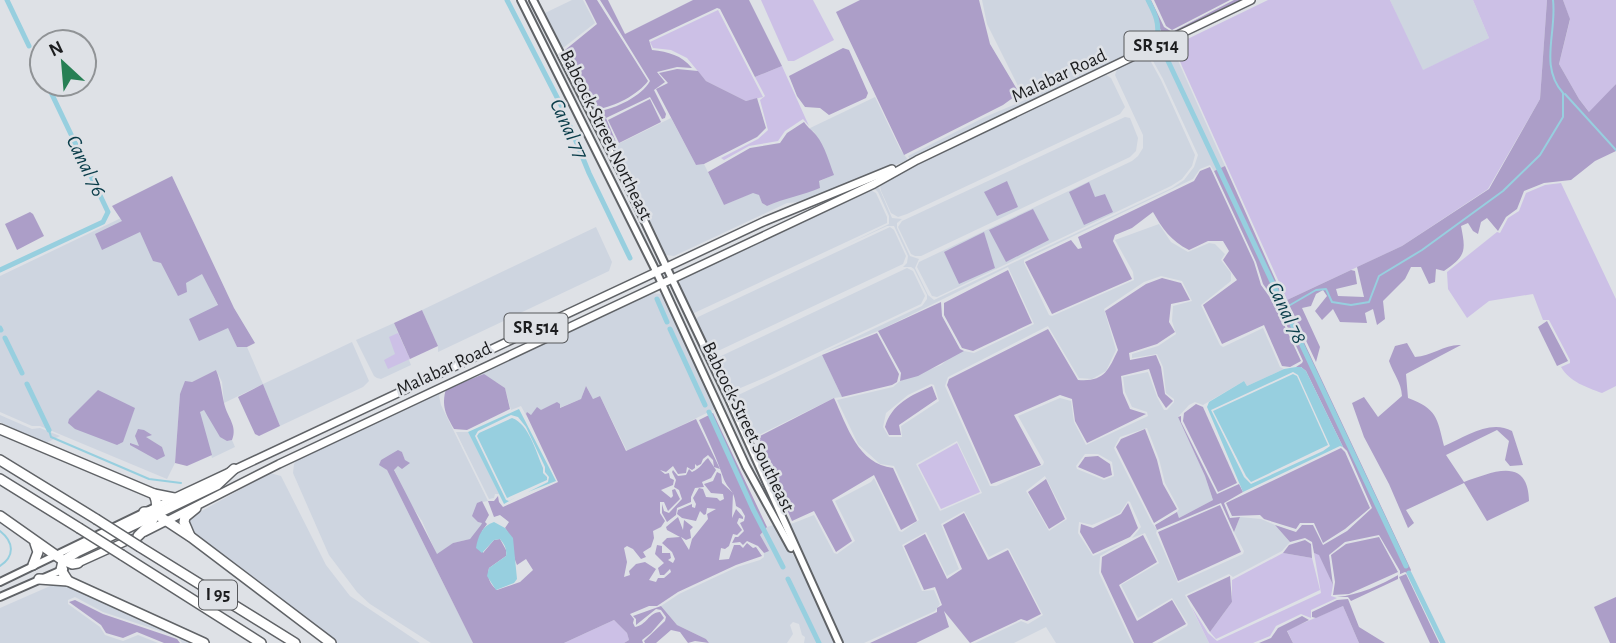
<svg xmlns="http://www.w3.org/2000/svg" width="1616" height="643" font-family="'Alegreya Sans',sans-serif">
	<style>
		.built { fill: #ced5e0; fill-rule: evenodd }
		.green { fill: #ccc0e6 }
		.forest { fill: #ac9ec8 }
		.water { fill: #97cfdf; fill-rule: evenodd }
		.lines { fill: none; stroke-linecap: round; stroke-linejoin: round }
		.stream { stroke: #97cfdf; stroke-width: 2 }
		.canal { stroke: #97cfdf; stroke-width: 5 }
		.secondary-casing { stroke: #606367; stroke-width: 10 }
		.primary-casing { stroke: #606367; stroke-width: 10 }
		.highway-casing { stroke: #606367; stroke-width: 12 }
		.secondary { stroke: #fff; stroke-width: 6 }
		.primary { stroke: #fff; stroke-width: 7 }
		.highway { stroke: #fff; stroke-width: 9 }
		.highway-bridge-casing { stroke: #606367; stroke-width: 12; stroke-linecap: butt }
		.highway-bridge { stroke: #fff; stroke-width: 9 }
		.labels { text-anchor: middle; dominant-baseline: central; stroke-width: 5; stroke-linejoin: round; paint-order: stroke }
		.shield { fill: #dee1e6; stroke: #56585b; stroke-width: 2 }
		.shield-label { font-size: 18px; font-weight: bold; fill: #1c1d1f }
		.street-label { font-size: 19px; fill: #1c1d1f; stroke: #dee1e6 }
		.water-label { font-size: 21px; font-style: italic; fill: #073b48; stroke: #dee1e6 }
	</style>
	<rect width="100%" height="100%" fill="#dee1e6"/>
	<!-- built -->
	<g class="built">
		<path d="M572 0H583L595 23 563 48 545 13Z"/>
		<path d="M982 0H1146L1165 39 910 160 908 156 985 117 1025 100 987 24Z"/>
		<path d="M1390 0H1473L1489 38 1422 71Z"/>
		<path d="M1168 44 1171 45 1225 166 1214 171 1210 165 1200 169 1193 179 1034 255 1024 260V263L1049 315 1052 316 1134 280 1133 272 1115 240 1159 224 1171 242 1188 252 1209 243 1215 244 1225 254 1221 260 1231 273V281L1201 305 1220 345 1223 347 1263 328 1280 367 1284 369 1247 386 1244 381 1203 405 1195 402 1189 405 1178 417 1205 476 1213 500 1179 518 1177 512 1179 509 1165 483 1159 459 1147 428 1120 437 1114 448 1152 523 1157 530 1156 533 1178 583 1243 554 1244 551 1234 532 1240 517 1261 519 1275 525 1290 542 1282 551 1233 577 1229 574 1185 595 1209 643H1157L1187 626 1188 624 1172 598 1138 618 1121 585 1159 563 1145 533 1132 538 1141 527 1130 502 1128 501 1120 513 1092 525 1079 522 1078 533 1093 556 1125 542 1100 556 1099 573 1132 643H1056L1046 627 1014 643H975L1021 621 1028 624 1043 615 1009 549 1007 548 989 557 964 511 941 524 959 569 947 576 926 532 902 545 922 591 934 590 940 604 935 611 864 643H842L785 519 788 518 791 524 814 515 834 553 837 554 855 541 835 501 871 482 874 478 899 531 902 532 919 520 894 466 880 464 858 444 837 400 893 387 900 381 941 365 953 355 964 351 974 353 1034 324 1008 267 878 331 822 353 922 306 927 299V295L914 269 911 267H903L907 263 908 256 894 226H887L848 244 889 224V216L878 192 873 187 878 185 892 218 902 219 897 223V228L910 256 919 259 915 268 928 295 934 300 1172 188 1184 180 1194 167 1198 155 1163 79 1152 59 1146 54ZM1161 276 1182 281 1192 301 1173 306 1172 321 1176 334 1158 346 1132 354V358L1157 354 1163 367 1166 393 1174 399V402L1167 410H1164L1157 397 1148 372 1123 377 1125 392 1132 407 1147 412 1148 416 1086 445 1074 422 1071 401 1060 398 1018 416 1044 462 1043 465 996 486H990L945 386 948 377 1048 326 1079 378 1092 379 1106 371 1116 350 1104 309 1144 282ZM931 384 934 385 939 401 901 426 902 437H889L883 427 886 413 908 395ZM957 441 982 493 940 511 916 464ZM1085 454H1098L1112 462 1114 476 1104 480 1077 469 1076 466ZM1045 476 1067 519 1049 531 1026 491Z"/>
		<path d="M1144 56 1150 60 1161 80 1195 155 1192 166 1182 179 1171 186 937 297 932 296 917 267 919 262 1132 161 1138 156 1143 148V135L1115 75 1117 69Z"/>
		<path d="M1106 75 1111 78 1125 107 1120 114 907 214 898 217 891 213 881 191 880 186 882 180Z"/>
		<path d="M875 97 900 149 908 160 802 202 787 203 674 256 666 255 661 250 658 237 620 163 614 146 671 118 696 165 704 164 724 205 754 192 759 195 762 203 767 206 789 197 820 188 818 182 833 175 823 147 814 132 808 129Z"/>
		<path d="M1125 117 1130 118 1138 138 1136 151 1130 157 921 256H915L911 254 898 227 902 221Z"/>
		<path d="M867 188 876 193 887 217V223L692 314 679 288 681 277Z"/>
		<path d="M167 196 237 347H247L263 384 352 342 369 381 363 387 280 426 263 384 224 403 222 382 216 370 192 382 180 394 175 463 167 479 40 426H32L0 412V276Z"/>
		<path d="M596 227 612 262 609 271 438 352V346L422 310Z"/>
		<path d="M890 227 894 230 906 256 903 264 720 350H713L707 347 695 321 698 317Z"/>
		<path d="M907 268 913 271 925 296 921 304 764 378 731 392 728 391 716 365 719 357Z"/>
		<path d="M652 293 661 294 665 299 717 408 633 449 627 451 600 396 593 399 586 386 581 399 559 408 555 403 545 410H537L531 415 526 414 527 417 521 406 511 410 505 388 496 382 465 381Z"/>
		<path d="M394 323 411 365 381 379 377 378 374 376 356 340Z"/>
		<path d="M822 355 842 397 834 398 751 439 732 398Z"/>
		<path d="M442 391 439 396 441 405 488 501 477 503 483 523 482 525 470 539 453 543 437 555 422 521 410 503 394 469 405 460 402 452 381 460 380 465 387 470 473 643H431L370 604 357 592 329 555 293 473 294 464 297 460Z"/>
		<path d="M204 409 227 441 232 440 235 447 212 458 199 412Z"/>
		<path d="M0 415 32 429 40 428 60 436 44 444 0 422Z"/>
		<path d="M456 432H468L499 494H495L494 498 489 499Z"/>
		<path d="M270 473 281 476 326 565 350 596 420 643H335L194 536 187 523 191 517Z"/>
		<path d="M776 524 809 584 837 643H804L805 637 802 635 799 624 793 622 790 625 793 634 787 643H709L706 639 677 625 661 606 679 594 737 567 760 560 764 557V553L768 550 760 535 767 527Z"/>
		<path d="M57 583 79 591 197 643H182L178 637 103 612 75 597 68 600V604L100 627 105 635 123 641 138 635 158 643H0V608Z"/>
	</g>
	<!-- green -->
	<g class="green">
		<path d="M761 0H813L834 40 794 61H788Z"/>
		<path d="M1268 0H1390L1423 70 1489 38 1473 0H1547L1540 99 1488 189 1402 246 1287 300 1173 46Z"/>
		<path d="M1563 0H1616V84L1590 113 1579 99 1559 64 1570 20Z"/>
		<path d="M718 10 763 97 746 101 706 81 687 58 671 50 653 48 650 42Z"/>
		<path d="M782 66 809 126 803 119 785 131 778 141 749 146 724 160 721 158 758 139 768 130 760 100 765 96 755 77Z"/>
		<path d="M1561 183 1616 299V386L1602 393C1586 387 1570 382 1561 367L1570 363V360L1549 320H1543L1533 294 1489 301 1467 318 1448 289 1447 272 1497 232 1500 233 1508 218 1519 211 1526 193 1545 185Z"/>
		<path d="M398 333 410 359 388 369 384 360 395 354 389 337Z"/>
		<path d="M957 443 980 492 941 509 918 465Z"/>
		<path d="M1283 553 1312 558 1320 590 1216 639 1210 632 1232 602V580Z"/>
		<path d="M1314 553 1319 554 1333 585 1331 596 1337 598 1311 610V618L1301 614 1276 626 1270 636 1253 643H1209L1191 606 1208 633 1217 641 1321 593Z"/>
		<path d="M1343 606 1359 643H1293L1287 630Z"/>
		<path d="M614 620 627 633 629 640 624 643H564Z"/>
	</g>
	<!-- forest -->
	<g class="forest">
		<path d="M585 0H597L648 81C639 94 614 107 598 109L565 50 597 24Z"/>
		<path d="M600 0H608L625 34 693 0H749L782 66 755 77 720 9 717 8 649 40 652 50C669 52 681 55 692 68L677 67 657 72 665 82 654 90 666 114 665 118 662 119 650 97 606 118 616 142 613 144 579 79 599 111C615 109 642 96 650 81Z"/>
		<path d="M860 0H979L990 44 1018 91 1014 97 1003 105 904 155 836 12Z"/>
		<path d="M1146 0H1151L1164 27 1172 32 1234 0H1245L1165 39Z"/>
		<path d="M1154 0H1230L1172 30 1166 26Z"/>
		<path d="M1547 0H1563L1570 19 1559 64 1579 99 1589 112 1616 84V151L1595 161 1571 180 1544 183 1524 191 1517 209 1506 217 1498 231 1487 218 1481 222 1478 234 1473 231 1468 223 1461 226C1466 251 1466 256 1444 271L1436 269 1435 282 1429 284 1421 267H1411L1405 279 1383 301 1385 319 1377 325 1373 309 1365 313 1367 323 1340 322 1333 309 1322 320 1315 311 1327 296 1323 290 1316 294 1311 306 1302 308 1320 347 1316 362 1287 300 1351 270 1355 271 1357 284 1336 289 1338 296 1364 297 1357 267 1402 246 1489 189 1540 99Z"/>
		<path d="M843 48 849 50 868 93 866 98 829 115 820 108 805 107 797 96 789 76Z"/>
		<path d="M677 69 698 71 706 81 746 101 757 98 766 128 757 137 704 164 696 165 656 89 668 83 659 73Z"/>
		<path d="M650 99 661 122 619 143 608 120Z"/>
		<path d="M804 122C808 128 812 130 816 135 825 146 829 162 834 175L819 181 820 188C803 195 785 198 767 206L762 203 759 195 753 193 724 205 708 172 750 148 780 143 787 133Z"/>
		<path d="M1225 166 1287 306 1411 570 1409 574 1405 572 1398 575V579L1351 601 1348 597H1337C1359 595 1381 585 1400 574V571L1379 535 1345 542 1329 555 1333 585 1319 555 1314 553 1312 542 1305 538 1290 542 1275 525 1296 532 1302 525H1313L1323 545 1347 531 1372 508 1347 451 1343 447 1306 371 1301 367H1296L1302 363 1303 361 1276 302 1263 284 1256 262 1214 171Z"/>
		<path d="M1210 167 1254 262 1261 285 1274 303 1301 361 1290 367 1282 366 1264 325 1222 344 1203 305 1237 280 1223 260 1229 251 1223 241H1208L1189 250C1171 241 1162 228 1153 212L1132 228 1115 235 1113 241 1132 279 1052 314 1025 262 1071 240 1078 249 1082 248 1078 237 1194 181 1200 171Z"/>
		<path d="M172 176 234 308 255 343 247 347H237L228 328 199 341 189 319 218 305 202 274 186 283 187 292 178 296 161 263 153 261 140 232 102 250 95 234 122 221 112 206Z"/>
		<path d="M1007 181 1018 207 997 216 984 192Z"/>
		<path d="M1089 182 1095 197 1105 194 1113 212 1084 225 1069 192Z"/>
		<path d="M1033 209 1049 240 1006 262 989 230Z"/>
		<path d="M30 212 33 214 44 236 17 250 5 224Z"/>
		<path d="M984 232 995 268 959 284 944 252Z"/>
		<path d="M1008 270 1032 323 973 351 962 348 944 315V303Z"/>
		<path d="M1162 278 1181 283 1190 300 1171 304 1169 322 1175 332 1157 344 1129 353 1130 360 1156 355 1161 367 1165 394 1173 401 1166 408 1158 396 1149 369 1121 376 1123 393 1130 409 1146 414 1087 443 1075 421 1072 399 1060 395 1014 415 1041 465 991 484 947 385 949 379 1048 329 1078 380C1104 382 1108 371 1118 350L1105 311 1146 284Z"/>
		<path d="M941 302 942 316 960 349 964 351 918 376 900 381 901 373 878 331Z"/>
		<path d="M422 310 438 346 410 359 394 323Z"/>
		<path d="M1547 321 1568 361 1557 366 1538 327Z"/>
		<path d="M877 333 899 374 897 382 892 385 842 397 822 355Z"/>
		<path d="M1407 343 1415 357C1432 356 1445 344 1461 345L1406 374 1408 398C1437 409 1437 417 1444 446 1465 437 1490 419 1512 431L1523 465 1510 466 1505 460 1509 441 1497 430 1446 455 1464 482C1491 473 1528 455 1529 501L1487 521 1464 483 1406 510 1414 523 1408 528 1389 484 1364 437 1352 403 1364 397 1378 417 1402 396C1401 382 1394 375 1389 361L1395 346Z"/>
		<path d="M216 370C221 382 221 390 224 403 227 417 238 426 232 440L227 441 220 437 204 410 200 412 212 455 187 466 175 463 180 394 185 381 192 382Z"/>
		<path d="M484 374 505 388 510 409 467 430 454 429C446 415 441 406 446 389Z"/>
		<path d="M263 384 280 426 259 436 255 434 238 397Z"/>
		<path d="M586 386 593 399 600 396 626 451 696 419 720 469 714 467 713 460 708 455 703 459 701 464 697 466 695 464V468L692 470 687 467 686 473 678 474 673 466 666 472 660 470 665 474 669 473 670 478 674 480 673 485 661 490 671 498 673 496 672 490 675 489 680 499 668 511 664 502H660V513L665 521 661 527 653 531 654 538 651 547 643 552 646 557 641 559 633 549 627 546 624 548 627 562 624 577 630 575 629 571 636 564 645 562 656 569 649 580 656 582 658 578H664L671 572 670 569 664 575H660L658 568 664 563 655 554 657 545 662 546V553H670L671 558 668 560 673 563 675 559 672 552 662 543 667 538 680 537 667 530 666 527 678 517 683 530 684 520 693 527 690 530 691 538 686 540 681 537 689 550 692 539 708 519 707 514 716 509 707 508 706 514 704 515 700 511 696 521 682 518 677 514 678 510 692 504V507L695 508 696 504 693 498 699 488 703 489 706 497 717 498 720 501 724 499 723 494 711 493 704 484 713 481 717 472 721 474 722 483 733 493 732 518 736 509 743 517V519L739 518 737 523 742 530 737 535 733 534 729 546 725 549 721 548 719 560 729 559 734 545H740L743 548 747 543 753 548 756 547 762 556 736 565 678 592 657 606H649L630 614 634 619 633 623 635 627C647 625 648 613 660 612L664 618 651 633 642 640 643 643H624L629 640 627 633 614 620 564 643H473L387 470 379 465 381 460 398 450 402 452 405 460 410 463 402 469 398 466 394 470 437 554 453 543 470 539 481 525 482 523 478 522 472 516 477 503 482 501 489 515 485 522 487 524 482 531 483 553 494 540 500 539 506 550V556L489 568C487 577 489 583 497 590L520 582 533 570 526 559 517 565C511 552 514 540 505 528L509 522 500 515 494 517 488 501H494L498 496 499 502 503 507 558 482 526 414 527 412 531 415 537 407 541 410 557 402 560 404V408L581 399Z"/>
		<path d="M932 386 937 399 899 425 901 435H889L885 427C891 404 912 395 932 386Z"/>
		<path d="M98 390 135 408 123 442 117 445 75 429 68 423 69 419Z"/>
		<path d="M834 398C847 426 858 464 893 468L917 521 901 530 874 475 832 500 852 541 836 552 814 511 792 521 760 447V436Z"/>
		<path d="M1196 404 1203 407 1237 483 1218 492 1183 421 1184 413Z"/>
		<path d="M713 413 767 527 760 535 769 551 764 553 758 546 747 541 743 545 740 542 732 543 735 537H738L744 531 740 523 744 521 745 516 741 509 736 506C734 488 728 491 723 477 717 459 708 439 699 420Z"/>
		<path d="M1181 416V422L1217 494 1239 484 1243 492 1224 503 1230 518 1240 517 1234 532 1221 503 1157 530 1155 525 1177 512 1179 518 1213 500 1205 476 1178 417Z"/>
		<path d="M138 429 144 430 152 435 146 437 162 447 165 456 157 460 130 445V443L139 446 135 436Z"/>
		<path d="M1145 429 1157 460 1163 484 1177 509 1154 523 1116 447 1121 439Z"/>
		<path d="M1341 448 1345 452 1370 508 1345 529 1323 543 1314 523H1300L1296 529 1264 519 1260 515 1232 516 1226 503Z"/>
		<path d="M1098 456 1110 464 1112 475 1104 478 1078 467 1085 457Z"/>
		<path d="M708 458 716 470 711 478 702 482 704 487 695 488 691 497V502L677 508 676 515 667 522 662 513V504L664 511 669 513 682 499 679 490 674 487 676 480 672 472 673 470 678 476 686 475 689 469 692 472C701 468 702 463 708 458Z"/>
		<path d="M1046 479 1065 519 1049 529 1028 492Z"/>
		<path d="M1128 503 1138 528 1130 537 1093 554 1080 532 1081 524 1093 528 1121 514Z"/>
		<path d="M1220 505 1241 552 1178 581 1158 532Z"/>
		<path d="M964 513 988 560 1008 550 1041 614 1027 621 1021 619 970 643 944 611 949 627 916 643H870L937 612V608L942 605 935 587 924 590 904 546 925 534 947 579 962 569 943 525Z"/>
		<path d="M1143 535 1157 562 1119 585 1137 621 1172 600 1186 624 1152 643H1134L1101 572 1102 557Z"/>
		<path d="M1379 537 1398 572 1349 594 1333 595 1335 582 1331 555 1346 544Z"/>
		<path d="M1305 540 1311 544 1312 558 1283 553 1289 545Z"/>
		<path d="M1406 574 1439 643H1430L1399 577Z"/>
		<path d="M1230 576 1232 602 1210 632 1187 596Z"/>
		<path d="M1616 597V643H1610L1594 607Z"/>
		<path d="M1348 599 1359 627 1385 643H1359L1343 606 1316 618 1312 617V612L1337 600Z"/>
		<path d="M75 600 103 614 177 639 180 643H164L137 632 123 638 106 633 101 625 69 602Z"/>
		<path d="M661 606 677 625 706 639 709 643 695 641 688 643 680 632 671 630 656 643H645L644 641 665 621 666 617 661 610 656 609 636 625V619L633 616Z"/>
		<path d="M1302 616 1309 620 1287 631 1293 643H1259L1271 638 1278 628Z"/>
	</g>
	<!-- water -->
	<g class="water">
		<path d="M1296 367H1301L1306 371 1343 447 1340 446 1243 492 1207 407 1209 402 1244 381 1247 386 1284 369ZM1293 372 1298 375 1330 446 1323 451 1251 484 1244 477 1211 410Z"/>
		<path d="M1293 374 1297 376 1328 445 1251 482 1246 476 1213 411Z"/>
		<path d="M519 409 556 481 528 492 548 482 549 477 545 472V467L526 427 518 417 511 415 478 431 475 436 506 500 509 501 516 497 504 504 468 432Z"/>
		<path d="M512 418C529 424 536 452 543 468V473L547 477V480L507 498 477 436 479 433Z"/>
		<path d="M494 522 505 528 513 538 517 579 514 583 496 590 487 576 489 568 506 556C507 549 505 545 500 539L494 540 482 553 476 548C478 536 482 526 494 522Z"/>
	</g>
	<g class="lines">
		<!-- stream -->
		<g class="stream">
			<path d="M1565 94 1616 150"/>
			<path d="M1285 308 1316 290 1326 289 1332 302 1351 305 1369 302 1379 276 1422 250 1503 191 1540 155 1563 117V93C1539 66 1557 32 1553 0"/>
			<path d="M49 430 51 437 149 479 181 483"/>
			<path d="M0 531C14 542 15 556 0 566"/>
		</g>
		<!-- canal -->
		<g class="canal">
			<path d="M7 0 29 46"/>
			<path d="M507 0 562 107 589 173 630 258"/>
			<path d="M1148 0C1154 12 1160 22 1157 37"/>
			<path d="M35 59 42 74"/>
			<path d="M1168 61 1406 566"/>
			<path d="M0 270 103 222 108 212 47 84"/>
			<path d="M657 299 667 322"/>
			<path d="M0 328 1 330"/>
			<path d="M670 329 705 405"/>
			<path d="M5 338 22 373"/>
			<path d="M27 384 49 430"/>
			<path d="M709 412 753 509 783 567"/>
			<path d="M1409 573 1443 643"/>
			<path d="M788 579 819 643"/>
		</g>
		<defs>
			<g id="secondary">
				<path d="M521 0 656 271 746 466 791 548"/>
				<path d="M533 0 626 182 728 397 839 643"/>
				<path d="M0 582 174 498"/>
				<path d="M0 597 64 569"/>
			</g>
			<g id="primary">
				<path d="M174 498 765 221 892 169"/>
				<path d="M145 532 279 464 874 184 917 160 1251 0"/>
				<path d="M78 563 131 539"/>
			</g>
			<g id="highway">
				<path d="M0 429 154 494 174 498"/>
				<path d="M0 460 96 519"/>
				<path d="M0 479 79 528"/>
				<path d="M144 512H153L191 537 331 643"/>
				<path d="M0 516 61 559 72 564 78 563"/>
				<path d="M138 536C152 523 162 513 154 494"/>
				<path d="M190 536 184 522 185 517 196 508"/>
				<path d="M140 547 295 643"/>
				<path d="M122 555 261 643"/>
				<path d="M33 565 38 552 35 543"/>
				<path d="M39 579 68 581 204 643"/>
				<path d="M68 581 61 570 63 561 77 552 217 485 234 469"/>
			</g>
		</defs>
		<!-- secondary casing -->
		<use href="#secondary" class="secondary-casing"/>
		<!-- primary casing -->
		<use href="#primary" class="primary-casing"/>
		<!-- highway casing -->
		<use href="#highway" class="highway-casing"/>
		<!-- secondary -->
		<use href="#secondary" class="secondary"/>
		<!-- primary -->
		<use href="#primary" class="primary"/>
		<!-- highway -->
		<use href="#highway" class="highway"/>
		<defs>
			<g id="highway-bridge">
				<path d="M96 519 140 547"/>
				<path d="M79 528 122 555"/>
			</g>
		</defs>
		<!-- highway-bridge casing -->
		<use href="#highway-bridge" class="highway-bridge-casing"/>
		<!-- highway-bridge -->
		<use href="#highway-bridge" class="highway-bridge"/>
	</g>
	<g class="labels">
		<!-- shield labels -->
		<g class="shield">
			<rect x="1124.5" y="31.5" width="63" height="29" rx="5"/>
			<rect x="504.5" y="313.5" width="63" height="29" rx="5"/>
			<rect x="199" y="580.5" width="38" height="29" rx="5"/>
		</g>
		<g class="shield-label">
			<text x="1156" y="46">SR 514</text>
			<text x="536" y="328">SR 514</text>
			<text x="218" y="595">I 95</text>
		</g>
		<!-- street labels -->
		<g class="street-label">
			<text transform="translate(1059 76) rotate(-25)">Malabar Road</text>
			<text transform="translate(606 135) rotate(64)">Babcock Street Northeast</text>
			<text transform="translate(444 369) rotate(-25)">Malabar Road</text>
			<text transform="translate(748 427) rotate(64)">Babcock Street Southeast</text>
		</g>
		<!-- water labels -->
		<g class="water-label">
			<text transform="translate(569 129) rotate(65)">Canal 77</text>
			<text transform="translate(86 166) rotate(64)">Canal 76</text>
			<text transform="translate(1287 313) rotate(65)">Canal 78</text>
		</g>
	</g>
	<!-- north arrow -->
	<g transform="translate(63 63) rotate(334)"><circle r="33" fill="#dee1e6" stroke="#909396" stroke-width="2"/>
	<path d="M0-5L12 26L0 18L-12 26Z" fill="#277f54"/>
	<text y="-10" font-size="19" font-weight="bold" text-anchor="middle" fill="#1c1d1f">N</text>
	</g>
</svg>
